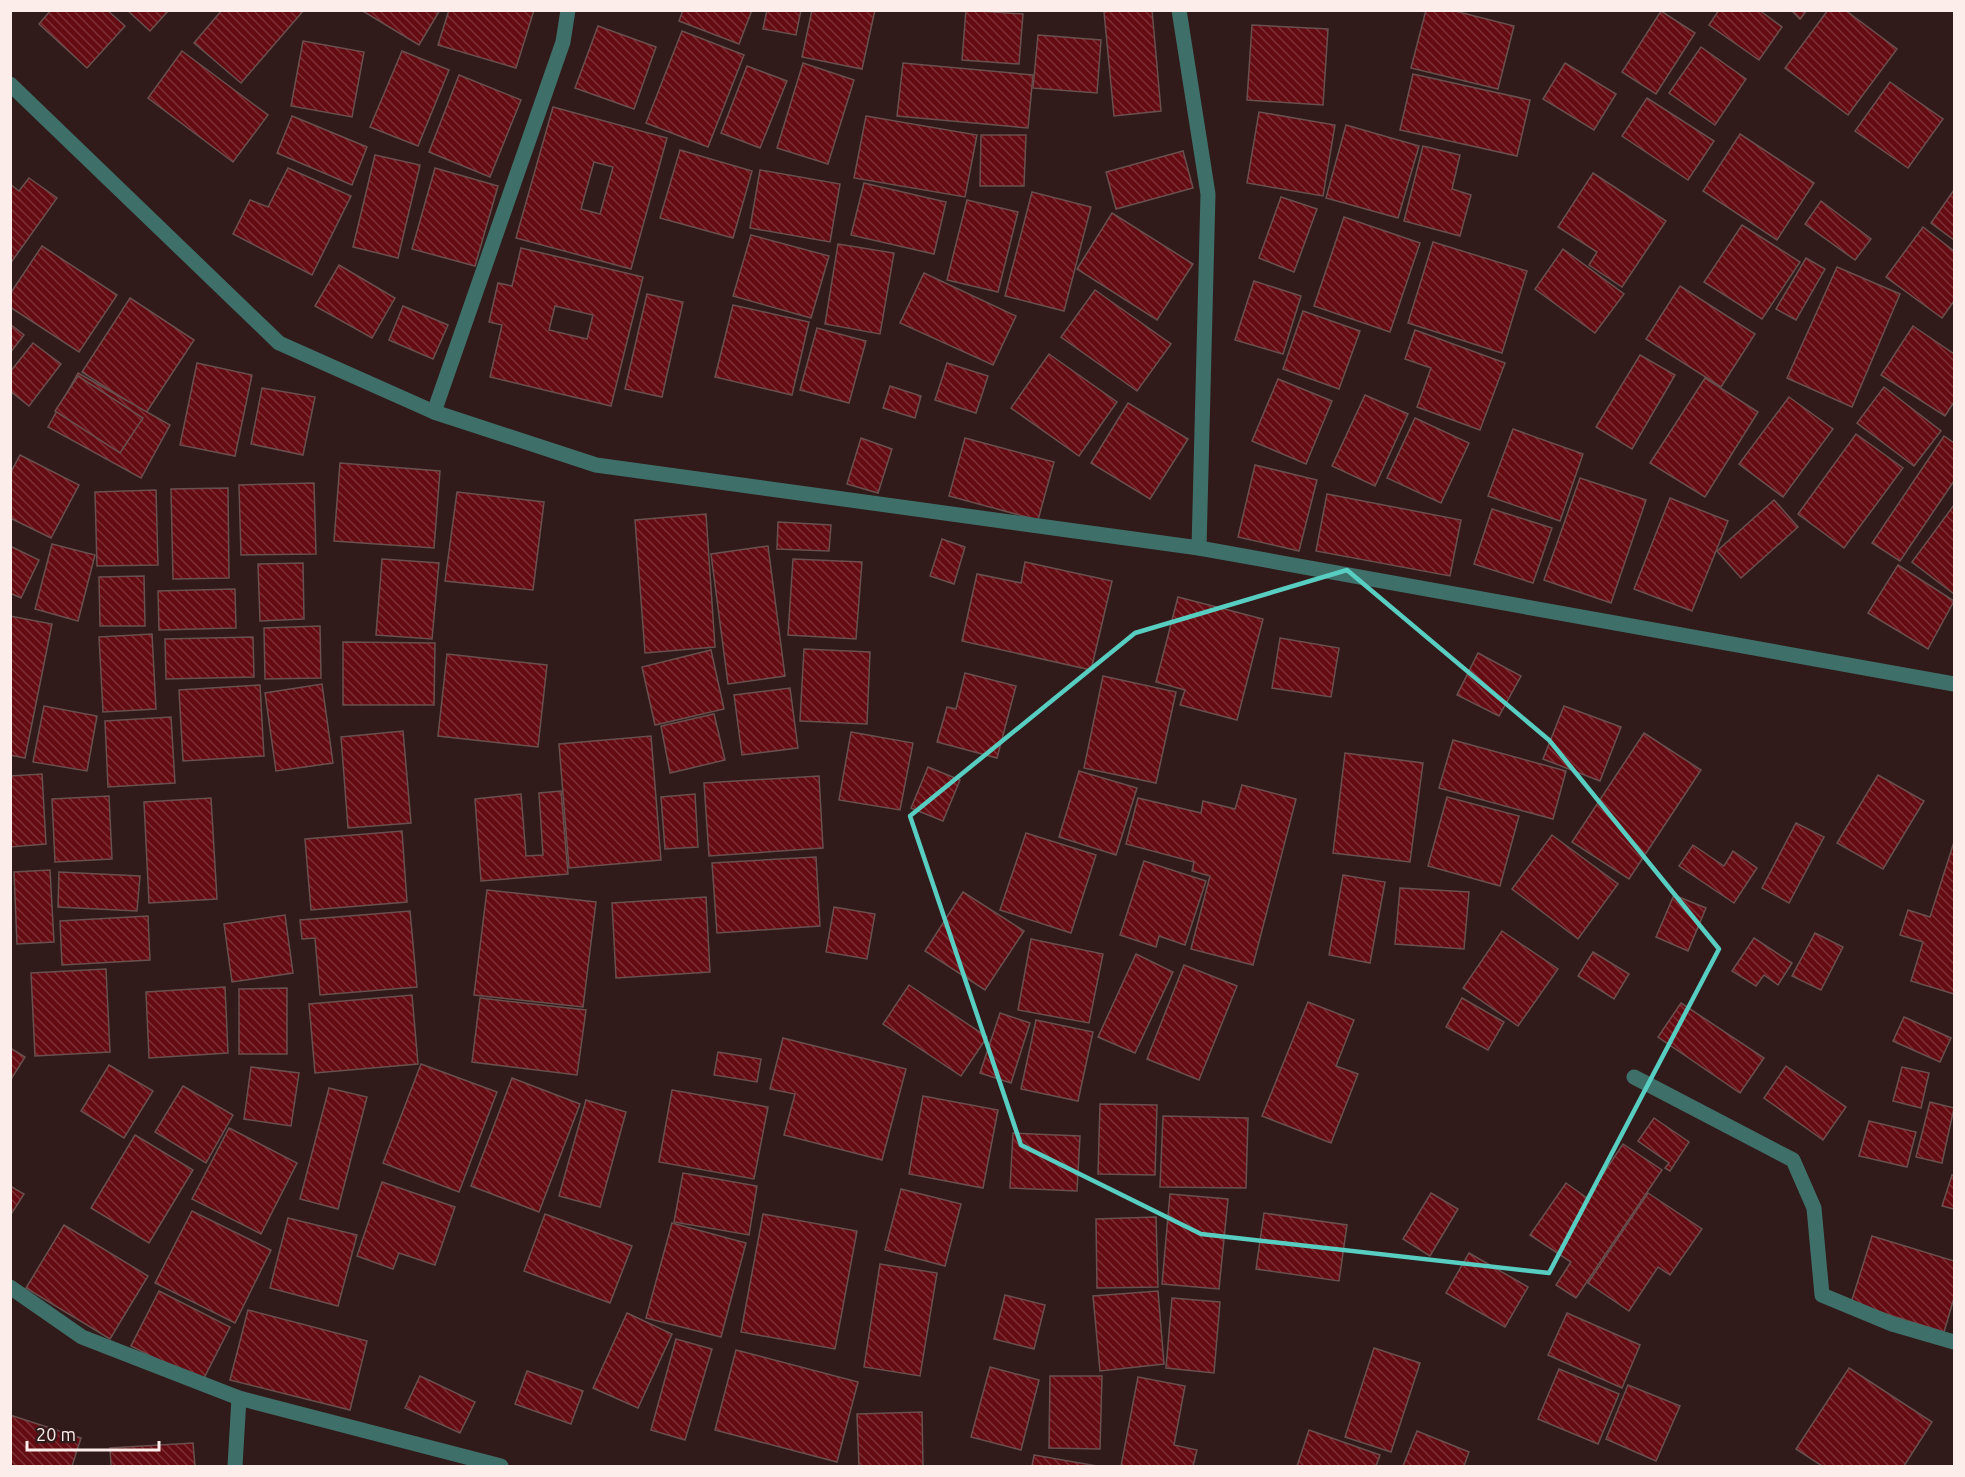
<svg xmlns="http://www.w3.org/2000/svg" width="1965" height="1477" font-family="Ubuntu,sans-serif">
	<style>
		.building { fill: url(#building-back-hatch); stroke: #69504e; stroke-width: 1.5; fill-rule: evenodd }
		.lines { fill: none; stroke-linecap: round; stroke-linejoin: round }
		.minor { stroke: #3f6f69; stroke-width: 15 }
		.marked { fill: none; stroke: #57cec1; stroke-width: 4.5; stroke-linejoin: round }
	</style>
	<defs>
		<pattern id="building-back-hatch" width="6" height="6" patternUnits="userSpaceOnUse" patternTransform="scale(1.5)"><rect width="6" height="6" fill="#650c13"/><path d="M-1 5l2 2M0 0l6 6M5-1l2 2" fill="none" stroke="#7c3036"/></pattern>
	</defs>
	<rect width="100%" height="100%" fill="#301b1a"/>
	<!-- building -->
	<g class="building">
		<path d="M51 10H107L125 26 87 68 39 24Z"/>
		<path d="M127 10H169L150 31Z"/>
		<path d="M222 10H304L241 83 194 43Z"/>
		<path d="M361 10H440L419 45Z"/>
		<path d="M449 10H534L516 68 438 45Z"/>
		<path d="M683 10H752L739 44 679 21Z"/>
		<path d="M767 10H801L796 35 763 29Z"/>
		<path d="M812 10H875L862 69 802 57Z"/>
		<path d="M966 10 1023 14 1019 64 962 60Z"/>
		<path d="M1118 10H1152L1161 111 1114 116 1104 12Z"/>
		<path d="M1426 10H1451L1514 26 1498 89 1411 68Z"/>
		<path d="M1719 10H1759L1782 27 1759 60 1709 25Z"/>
		<path d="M1791 10H1807L1800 19Z"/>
		<path d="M1828 10H1845L1897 49 1848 115 1785 68Z"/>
		<path d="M1661 11 1695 33 1656 94 1622 72Z"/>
		<path d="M1252 25 1328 29 1323 105 1247 100Z"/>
		<path d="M598 26 656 47 634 109 575 88Z"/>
		<path d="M682 31 744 55 708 147 646 123Z"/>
		<path d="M1038 35 1101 40 1097 93 1033 88Z"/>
		<path d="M303 41 364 52 352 117 291 106Z"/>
		<path d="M1701 47 1746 79 1715 125 1669 93Z"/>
		<path d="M182 51 268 115 233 162 148 98Z"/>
		<path d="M402 51 449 70 418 146 370 127Z"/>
		<path d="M803 63 854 80 828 164 777 148Z"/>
		<path d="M903 63 1033 75 1028 128 897 116Z"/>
		<path d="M1565 63 1616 94 1594 130 1543 99Z"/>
		<path d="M747 66 787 81 760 148 721 133Z"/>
		<path d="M1413 74 1530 100 1517 156 1400 130Z"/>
		<path d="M459 75 521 100 490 177 429 152Z"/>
		<path d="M1890 82 1943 119 1908 168 1855 131Z"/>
		<path d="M1647 98 1714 141 1688 180 1622 136Z"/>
		<path d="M553 107 667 138 631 269 516 238ZM594 162 613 167 600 214 581 209Z"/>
		<path d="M1259 112 1335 125 1323 196 1247 183Z"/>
		<path d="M292 116 367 147 352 185 277 153Z"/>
		<path d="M866 116 977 135 965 197 854 178Z"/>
		<path d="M1346 125 1419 146 1398 218 1326 198Z"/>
		<path d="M1740 134 1814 183 1777 240 1703 191Z"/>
		<path d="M981 135H1026L1024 186H980Z"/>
		<path d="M1423 146 1460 155 1452 189 1471 195 1460 236 1404 221Z"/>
		<path d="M680 150 752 171 733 238 660 218Z"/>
		<path d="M1183 151 1193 188 1116 209 1106 172Z"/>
		<path d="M375 155 420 165 398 258 353 247Z"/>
		<path d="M288 168 351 196 312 275 233 234 250 200 268 207Z"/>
		<path d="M435 168 498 186 475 266 412 249Z"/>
		<path d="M760 170 840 184 830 242 750 228Z"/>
		<path d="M1593 173 1666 221 1622 287 1589 265 1597 252 1558 227Z"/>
		<path d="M29 178 57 198 10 264V184L19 191Z"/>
		<path d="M864 183 946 202 934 254 851 235Z"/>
		<path d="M1954 190V240L1931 223Z"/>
		<path d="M1032 192 1091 207 1064 311 1005 296Z"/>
		<path d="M1281 197 1317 209 1294 272 1259 258Z"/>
		<path d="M967 200 1018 212 998 292 947 280Z"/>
		<path d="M1821 201 1871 239 1855 260 1805 224Z"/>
		<path d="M1112 213 1193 264 1157 320 1077 269Z"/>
		<path d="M1344 217 1420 243 1390 332 1314 306Z"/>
		<path d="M1742 225 1800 262 1762 319 1704 282Z"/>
		<path d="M1923 227 1954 251V301L1942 318 1886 277Z"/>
		<path d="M751 235 829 256 811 318 733 296Z"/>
		<path d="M1433 242 1527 271 1502 353 1408 323Z"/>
		<path d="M838 244 894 253 880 334 825 324Z"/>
		<path d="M42 246 117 295 79 352 10 307V294Z"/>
		<path d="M521 248 643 277 611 406 490 377 502 325 489 322 498 283 512 286ZM555 306 593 315 587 339 549 330Z"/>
		<path d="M1563 249 1624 294 1595 333 1535 289Z"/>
		<path d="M1806 258 1825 269 1796 320 1776 309Z"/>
		<path d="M339 265 395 298 372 338 315 306Z"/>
		<path d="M1837 267 1900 294 1852 407 1787 378Z"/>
		<path d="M924 273 1016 316 993 365 900 323Z"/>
		<path d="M1254 281 1301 296 1283 354 1235 340Z"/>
		<path d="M1680 286 1755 334 1721 387 1646 339Z"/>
		<path d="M1095 290 1171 344 1137 391 1061 337Z"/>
		<path d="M647 294 683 302 662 397 625 389Z"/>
		<path d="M130 298 194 340 146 413 82 372Z"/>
		<path d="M733 305 809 322 792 395 715 377Z"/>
		<path d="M403 306 448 325 433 359 389 340Z"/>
		<path d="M1303 311 1360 331 1339 389 1283 369Z"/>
		<path d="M10 324 24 335 10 353Z"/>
		<path d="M1913 326 1954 354V402L1945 416 1881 375Z"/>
		<path d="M817 328 866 341 849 403 800 390Z"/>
		<path d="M1415 330 1505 363 1480 430 1417 407 1431 368 1405 359Z"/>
		<path d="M33 343 61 364 29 406 10 391V372Z"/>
		<path d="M1049 354 1117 402 1079 456 1011 408Z"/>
		<path d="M1640 355 1675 375 1632 449 1596 427Z"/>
		<path d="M197 363 252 375 235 456 180 445Z"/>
		<path d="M947 363 988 376 976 413 935 400Z"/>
		<path d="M78 373 170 425 141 478 48 427Z"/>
		<path d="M78 376 143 418 120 453 55 411Z"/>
		<path d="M1705 378 1758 412 1705 497 1650 463Z"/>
		<path d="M1278 379 1332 401 1306 464 1252 441Z"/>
		<path d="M890 386 921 396 915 418 883 408Z"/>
		<path d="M1884 387 1941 431 1914 466 1857 423Z"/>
		<path d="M262 388 315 397 303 455 251 444Z"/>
		<path d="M1365 395 1408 414 1375 486 1332 466Z"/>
		<path d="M1789 397 1833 429 1783 497 1739 464Z"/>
		<path d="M1128 403 1188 439 1150 499 1091 463Z"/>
		<path d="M1415 418 1469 443 1441 503 1387 478Z"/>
		<path d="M1513 429 1583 454 1560 521 1488 496Z"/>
		<path d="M1856 434 1903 468 1844 548 1798 514Z"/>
		<path d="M1944 436 1954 443V481L1900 561 1872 543Z"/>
		<path d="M861 438 892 449 878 493 847 484Z"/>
		<path d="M965 438 1054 462 1038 520 949 496Z"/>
		<path d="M20 455 79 485 51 538 10 518V474Z"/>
		<path d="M340 463 440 471 434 548 334 541Z"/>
		<path d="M1255 465 1317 480 1299 551 1238 537Z"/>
		<path d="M1580 478 1646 500 1611 603 1544 580Z"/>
		<path d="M314 483 316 554 241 555 239 485Z"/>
		<path d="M228 488 229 578 173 579 171 489Z"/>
		<path d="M156 490 158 565 97 566 95 492Z"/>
		<path d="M457 492 544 502 533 590 445 581Z"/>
		<path d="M1327 494 1461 520 1450 576 1316 551Z"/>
		<path d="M1670 498 1728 521 1692 611 1634 589Z"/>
		<path d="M1774 500 1798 527 1741 578 1717 551Z"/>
		<path d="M1954 505V594L1912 562Z"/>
		<path d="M1492 509 1552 528 1533 583 1474 564Z"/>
		<path d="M706 514 715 647 645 653 635 520Z"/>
		<path d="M778 522 831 525 829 551 777 549Z"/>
		<path d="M942 539 965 547 954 584 930 576Z"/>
		<path d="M52 544 95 555 78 621 35 609Z"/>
		<path d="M10 546 39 560 21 598 10 593Z"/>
		<path d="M768 546 785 676 728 684 711 554Z"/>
		<path d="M382 559 439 563 432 639 376 635Z"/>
		<path d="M793 559 862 562 856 639 788 635Z"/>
		<path d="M1025 562 1112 581 1091 670 962 641 977 574 1021 583Z"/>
		<path d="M303 563 304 619 260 621 258 564Z"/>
		<path d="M1898 565 1954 601 1928 649 1868 613Z"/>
		<path d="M144 576 145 626H100L99 577Z"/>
		<path d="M235 589 236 628 159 630 158 591Z"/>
		<path d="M1178 597 1263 619 1237 720 1180 705 1185 690 1156 682Z"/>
		<path d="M10 616 52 624 25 758 10 755Z"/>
		<path d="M320 626 321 678 265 679 264 628Z"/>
		<path d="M152 634 156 709 103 712 99 637Z"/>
		<path d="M253 637 254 677 166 679 165 639Z"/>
		<path d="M1280 638 1339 648 1331 697 1272 688Z"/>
		<path d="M343 642 435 643 434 705H343Z"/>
		<path d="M804 649 870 652 867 724 800 721Z"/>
		<path d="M711 650 724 709 655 725 642 667Z"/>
		<path d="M1478 653 1521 676 1499 716 1457 695Z"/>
		<path d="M447 654 547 665 538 747 438 736Z"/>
		<path d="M965 673 1016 686 997 758 937 742 947 707 956 709Z"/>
		<path d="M1103 676 1176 692 1156 783 1084 768Z"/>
		<path d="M322 684 333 763 276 771 265 693Z"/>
		<path d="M260 685 264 756 183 761 179 690Z"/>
		<path d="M790 688 798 748 742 755 734 695Z"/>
		<path d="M44 706 97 716 87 771 33 762Z"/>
		<path d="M1564 706 1621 727 1600 781 1543 759Z"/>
		<path d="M714 714 725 760 670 773 661 726Z"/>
		<path d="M171 717 175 783 108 787 105 721Z"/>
		<path d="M403 731 411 823 348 828 341 737Z"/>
		<path d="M851 732 913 743 900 810 839 800Z"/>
		<path d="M1644 733 1701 770 1629 879 1572 842Z"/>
		<path d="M651 736 661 860 569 868 559 744Z"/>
		<path d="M1453 740 1566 771 1553 819 1439 788Z"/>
		<path d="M1345 753 1423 763 1410 862 1333 853Z"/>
		<path d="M928 767 960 780 943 821 911 808Z"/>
		<path d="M1079 771 1137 788 1116 855 1059 837Z"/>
		<path d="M42 774 46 844 10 847V776Z"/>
		<path d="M1878 775 1924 801 1883 869 1837 843Z"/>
		<path d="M819 776 823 848 709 856 704 783Z"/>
		<path d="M1242 785 1296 799 1253 965 1191 949 1210 876 1192 871 1194 862 1126 844 1138 798 1201 813 1203 801 1235 809Z"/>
		<path d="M561 791 568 874 481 881 475 799 521 794 526 856 543 855 539 793Z"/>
		<path d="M695 794 698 847 665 849 661 797Z"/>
		<path d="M109 796 112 859 55 862 52 799Z"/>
		<path d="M1447 797 1519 816 1500 886 1428 866Z"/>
		<path d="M211 798 217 899 149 903 144 802Z"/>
		<path d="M1796 823 1824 837 1789 903 1762 888Z"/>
		<path d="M402 831 407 902 311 910 305 839Z"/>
		<path d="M1026 833 1096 855 1071 933 1000 910Z"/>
		<path d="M1552 835 1618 884 1578 939 1512 889Z"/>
		<path d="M1954 842V994L1911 981 1923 942 1900 935 1908 910 1930 917Z"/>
		<path d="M1693 845 1724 866 1733 851 1757 868 1734 903 1679 866Z"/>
		<path d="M816 857 820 926 717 933 712 863Z"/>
		<path d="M1144 861 1206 881 1185 945 1159 936 1156 947 1120 935Z"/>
		<path d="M50 870 54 942 17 944 14 872Z"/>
		<path d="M59 872 140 876 137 911 58 907Z"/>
		<path d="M1343 875 1385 882 1370 963 1329 955Z"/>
		<path d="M1400 888 1469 892 1464 949 1395 944Z"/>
		<path d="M487 890 596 902 583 1007 474 995Z"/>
		<path d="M963 892 1024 931 985 990 925 951Z"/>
		<path d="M1674 895 1706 908 1688 951 1656 937Z"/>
		<path d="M706 897 710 972 616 978 612 903Z"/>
		<path d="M834 907 875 914 867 959 826 952Z"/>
		<path d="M410 911 417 987 320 995 315 938 302 939 300 920Z"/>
		<path d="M285 915 293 973 232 982 224 924Z"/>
		<path d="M148 916 150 960 62 965 60 921Z"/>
		<path d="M1502 931 1558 969 1518 1026 1463 988Z"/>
		<path d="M1815 933 1843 947 1821 990 1792 976Z"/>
		<path d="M1754 938 1792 963 1778 985 1764 975 1756 986 1732 971Z"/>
		<path d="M1031 939 1103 954 1089 1023 1018 1010Z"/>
		<path d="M1593 952 1629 974 1614 999 1578 976Z"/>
		<path d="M1136 954 1173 972 1135 1053 1098 1037Z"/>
		<path d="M1184 965 1237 986 1199 1080 1147 1059Z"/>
		<path d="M106 969 110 1052 35 1056 31 973Z"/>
		<path d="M909 985 987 1037 961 1076 883 1024Z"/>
		<path d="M225 987 228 1053 149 1058 146 992Z"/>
		<path d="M287 988V1054H239V989Z"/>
		<path d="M412 995 418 1064 315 1073 309 1004Z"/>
		<path d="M480 998 586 1010 577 1075 472 1062Z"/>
		<path d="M1462 998 1504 1022 1488 1050 1446 1027Z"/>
		<path d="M1308 1002 1354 1020 1336 1066 1358 1074 1331 1143 1262 1116Z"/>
		<path d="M1681 1003 1764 1058 1740 1093 1658 1037Z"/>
		<path d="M1000 1013 1030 1023 1011 1083 980 1073Z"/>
		<path d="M1904 1017 1951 1038 1940 1062 1893 1041Z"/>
		<path d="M1036 1020 1093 1032 1078 1101 1021 1089Z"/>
		<path d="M783 1038 906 1069 882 1160 784 1135 795 1094 770 1089Z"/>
		<path d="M10 1048 25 1057 10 1081Z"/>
		<path d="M718 1052 761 1059 757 1082 714 1075Z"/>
		<path d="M421 1064 497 1092 459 1192 383 1163Z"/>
		<path d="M109 1065 153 1091 124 1138 81 1111Z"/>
		<path d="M1786 1066 1846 1107 1823 1140 1764 1098Z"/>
		<path d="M251 1067 299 1073 291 1126 244 1119Z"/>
		<path d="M1902 1067 1929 1073 1921 1108 1893 1101Z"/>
		<path d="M512 1078 580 1104 539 1212 471 1186Z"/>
		<path d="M183 1086 233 1115 206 1163 155 1132Z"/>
		<path d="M329 1088 367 1097 338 1209 300 1199Z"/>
		<path d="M672 1090 768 1107 754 1179 659 1162Z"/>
		<path d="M923 1096 998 1110 983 1188 909 1174Z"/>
		<path d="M586 1100 626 1112 600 1207 559 1196Z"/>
		<path d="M1930 1102 1954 1108 1942 1163 1916 1157Z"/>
		<path d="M1100 1104 1157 1105 1155 1175 1098 1174Z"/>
		<path d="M1163 1116 1248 1118 1246 1188 1160 1187Z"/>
		<path d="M1654 1118 1689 1142 1670 1171 1665 1168 1669 1163 1638 1141Z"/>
		<path d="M1869 1121 1916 1132 1907 1167 1859 1156Z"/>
		<path d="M229 1128 297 1163 261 1234 192 1199Z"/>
		<path d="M1013 1133 1080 1136 1077 1191 1010 1188Z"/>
		<path d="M135 1135 193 1170 149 1243 91 1208Z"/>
		<path d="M1623 1144 1662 1170 1576 1298 1556 1285 1571 1262 1530 1235 1566 1183 1587 1198Z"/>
		<path d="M683 1173 757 1186 749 1235 674 1222Z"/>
		<path d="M1952 1175 1954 1176V1209L1942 1206Z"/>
		<path d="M382 1182 455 1207 435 1265 399 1253 393 1269 357 1256Z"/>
		<path d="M10 1186 24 1194 10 1216Z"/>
		<path d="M901 1189 961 1204 945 1266 885 1250Z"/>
		<path d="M1431 1193 1458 1209 1430 1256 1403 1239Z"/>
		<path d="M1648 1193 1702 1229 1670 1275 1658 1267 1629 1311 1588 1283Z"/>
		<path d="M1170 1194 1228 1199 1219 1289 1162 1284Z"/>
		<path d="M192 1211 271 1250 235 1323 155 1283Z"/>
		<path d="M1264 1213 1347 1225 1339 1281 1256 1269Z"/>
		<path d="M545 1214 632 1246 610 1303 524 1271Z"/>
		<path d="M763 1214 857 1231 835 1349 741 1332Z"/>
		<path d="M1156 1217 1158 1287 1097 1288 1096 1219Z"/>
		<path d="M288 1218 357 1235 338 1306 270 1288Z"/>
		<path d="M672 1223 746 1243 721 1337 646 1318Z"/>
		<path d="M64 1225 148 1276 110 1339 26 1288Z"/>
		<path d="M1872 1236 1954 1261V1298L1944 1332 1851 1303Z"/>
		<path d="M1469 1253 1528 1287 1505 1327 1446 1293Z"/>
		<path d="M880 1264 937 1273 920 1376 864 1367Z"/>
		<path d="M159 1291 230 1327 202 1382 131 1346Z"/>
		<path d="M1158 1291 1164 1364 1100 1371 1093 1296Z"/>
		<path d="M1005 1295 1045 1305 1034 1349 994 1339Z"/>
		<path d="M1172 1298 1220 1302 1214 1373 1166 1368Z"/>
		<path d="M248 1310 367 1341 350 1410 230 1380Z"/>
		<path d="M627 1313 672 1334 638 1408 593 1388Z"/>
		<path d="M1567 1313 1640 1345 1622 1388 1548 1355Z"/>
		<path d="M676 1339 712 1349 685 1440 651 1430Z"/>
		<path d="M1374 1348 1420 1363 1391 1452 1345 1437Z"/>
		<path d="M736 1350 858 1382 837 1462 715 1430Z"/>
		<path d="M990 1367 1039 1380 1021 1450 971 1437Z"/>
		<path d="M1849 1368 1932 1422 1904 1466H1822L1796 1449Z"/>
		<path d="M1559 1369 1619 1394 1598 1444 1538 1419Z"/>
		<path d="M527 1371 583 1391 571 1424 515 1404Z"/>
		<path d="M420 1376 475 1402 460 1433 405 1408Z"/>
		<path d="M1050 1376H1102L1100 1449 1049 1448Z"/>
		<path d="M1138 1377 1185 1386 1174 1445 1197 1450 1193 1466H1121Z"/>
		<path d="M1628 1385 1680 1406 1656 1461 1606 1439Z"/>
		<path d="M922 1412 923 1466H859L857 1414Z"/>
		<path d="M10 1415 81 1438 72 1466H10Z"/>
		<path d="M1309 1430 1380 1455 1376 1466H1297Z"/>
		<path d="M1417 1431 1469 1452 1464 1466H1403Z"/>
		<path d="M193 1443 195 1466H111L110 1448Z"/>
		<path d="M1034 1455 1097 1466H1032Z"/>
	</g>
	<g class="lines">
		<!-- minor -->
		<g class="minor">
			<path d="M1179 10 1208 194 1199 548"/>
			<path d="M10 84 279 343 434 412 596 465 1199 548 1954 684"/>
			<path d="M434 412 563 42 568 10"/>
			<path d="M1634 1077 1793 1160 1814 1208 1822 1295 1892 1324 1954 1342"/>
			<path d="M10 1287 82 1337 239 1398 501 1466"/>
			<path d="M235 1466 239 1398"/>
		</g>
	</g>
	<!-- marked area -->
	<path class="marked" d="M1347 570 1549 740 1719 949 1549 1273 1201 1234 1021 1145 910 816 1135 633Z"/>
	<!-- border -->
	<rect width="1965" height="1477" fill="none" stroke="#fcedeb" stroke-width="24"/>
	<!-- scale -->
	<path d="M27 1441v9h132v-9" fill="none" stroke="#fcedeb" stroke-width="3"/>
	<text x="36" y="1441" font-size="18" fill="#fcedeb" stroke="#301b1a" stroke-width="4.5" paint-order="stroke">20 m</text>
</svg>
